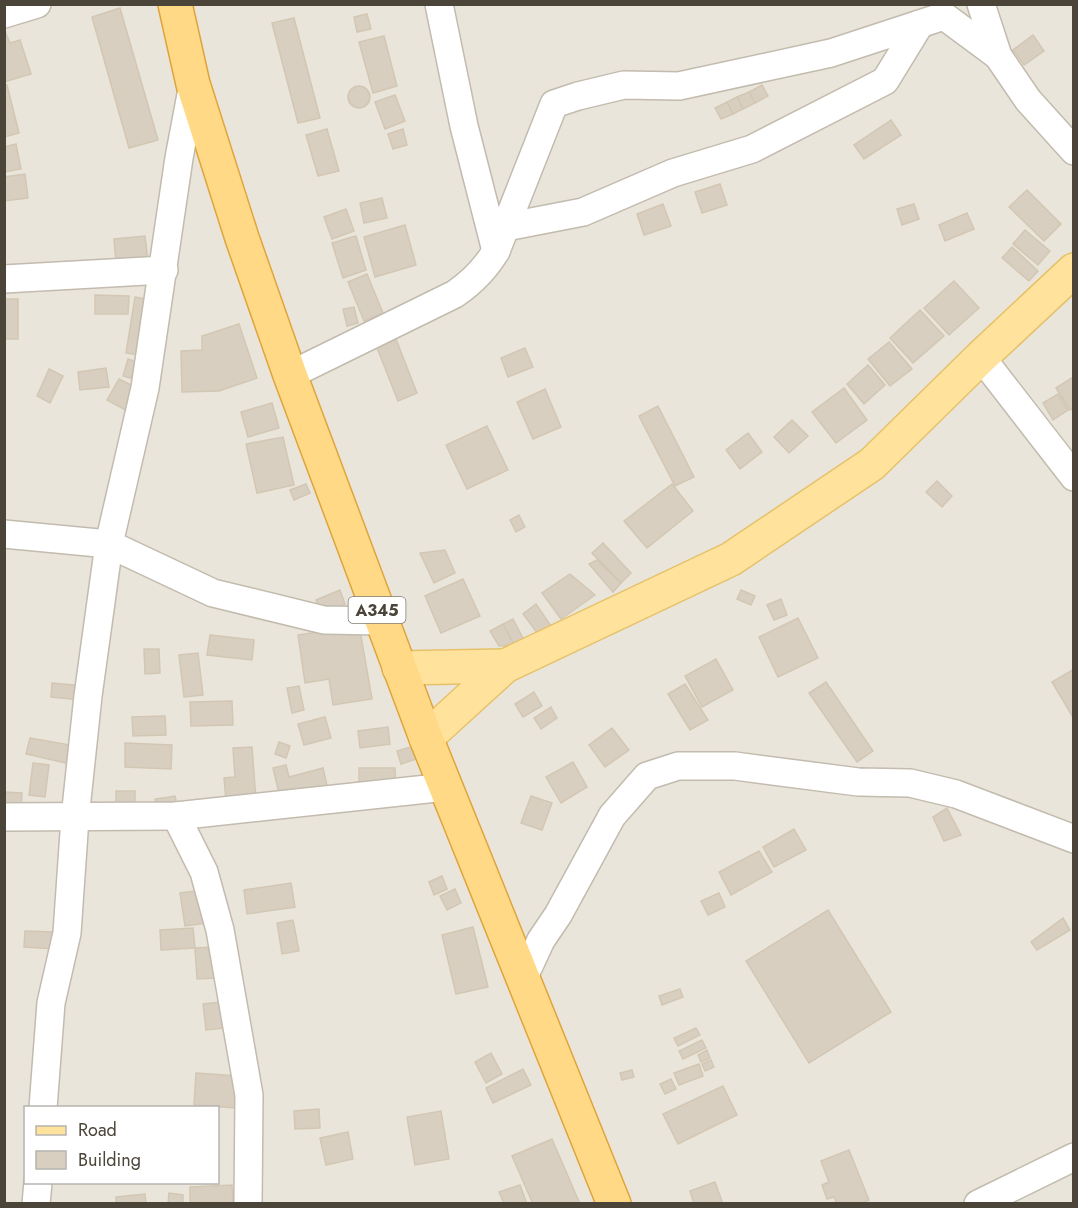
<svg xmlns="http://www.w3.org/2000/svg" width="1078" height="1208" font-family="Jost,sans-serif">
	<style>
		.residential { fill: #eae5da; fill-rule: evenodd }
		.building { fill: #d8cfc1; stroke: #d3c7b4; stroke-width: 1.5 }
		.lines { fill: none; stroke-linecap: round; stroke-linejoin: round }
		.minor-casing { stroke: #c2bbae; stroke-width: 30 }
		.primary-casing { stroke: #e6c16a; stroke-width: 36 }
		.trunk-casing { stroke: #e0a43c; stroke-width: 36 }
		.minor { stroke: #fff; stroke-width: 27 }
		.primary { stroke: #ffe39c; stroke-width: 33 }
		.trunk { stroke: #ffd985; stroke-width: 33 }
		.labels { text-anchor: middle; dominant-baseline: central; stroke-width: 5; stroke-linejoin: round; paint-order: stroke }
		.shield { fill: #fff; stroke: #817c74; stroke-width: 1.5 }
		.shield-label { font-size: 16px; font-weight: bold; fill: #4b4439 }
	</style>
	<rect width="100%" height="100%" fill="#f6f3ec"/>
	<!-- residential -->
	<path class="residential" d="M5 5H1073V1203L5 1204ZM26 1108H218V1182H26Z"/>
	<!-- building -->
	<g class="building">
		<path d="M120 8 158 140 129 148 92 17Z"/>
		<path d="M367 14 371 29 357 32 354 17Z"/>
		<path d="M294 18 320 118 298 123 272 23Z"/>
		<path d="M4 29 10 43 20 40 31 74 4 82Z"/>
		<path d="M1033 35 1044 51 1024 65 1013 50Z"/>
		<path d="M384 36 397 86 373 93 359 42Z"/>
		<path d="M7 85 19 133 4 137V86Z"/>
		<path d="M762 85 768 96 755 103 749 92Z"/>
		<circle cx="359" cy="97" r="11"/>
		<path d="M749 92 755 103 743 109 737 97Z"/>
		<path d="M395 95 405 121 385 129 375 102Z"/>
		<path d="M737 97 743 109 733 114 727 102Z"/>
		<path d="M727 102 733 114 721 119 715 108Z"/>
		<path d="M891 120 901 135 864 159 854 145Z"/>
		<path d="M327 129 339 171 318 176 306 135Z"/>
		<path d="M403 129 407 145 393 149 388 134Z"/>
		<path d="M16 144 21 169 4 172V147Z"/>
		<path d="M25 174 28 198 4 201V177Z"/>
		<path d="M720 184 727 205 702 213 695 192Z"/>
		<path d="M1027 190 1061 224 1044 241 1009 207Z"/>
		<path d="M382 198 387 218 364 223 360 203Z"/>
		<path d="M663 204 671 226 644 235 637 214Z"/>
		<path d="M914 204 919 219 902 225 897 209Z"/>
		<path d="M346 209 354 231 332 239 324 217Z"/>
		<path d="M967 213 974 229 945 241 939 225Z"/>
		<path d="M405 225 416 265 375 277 364 237Z"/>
		<path d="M1025 230 1050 251 1038 265 1013 244Z"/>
		<path d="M145 236 148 261 116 264 114 239Z"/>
		<path d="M356 236 366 270 343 278 332 243Z"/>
		<path d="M1012 247 1038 271 1029 281 1002 258Z"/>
		<path d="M367 274 383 313 364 321 348 282Z"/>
		<path d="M954 281 979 308 949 335 924 308Z"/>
		<path d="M95 295 129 296 128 314H95Z"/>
		<path d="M135 297 152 300 143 356 126 353Z"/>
		<rect x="4" y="299" width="14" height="40"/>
		<path d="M354 307 358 323 347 326 343 309Z"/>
		<path d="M920 310 944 336 913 363 890 338Z"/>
		<path d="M239 324 257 378 219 391 182 392 181 351 202 350V336Z"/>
		<path d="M396 339 417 393 398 401 377 348Z"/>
		<path d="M889 342 912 369 890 386 868 359Z"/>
		<path d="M525 348 533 367 508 377 501 358Z"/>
		<path d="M128 359 143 364 138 380 123 376Z"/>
		<path d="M868 365 885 385 864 404 847 384Z"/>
		<path d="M106 368 109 387 80 390 78 372Z"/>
		<path d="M49 369 63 376 50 403 37 396Z"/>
		<path d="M1073 377 1074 408 1070 410 1056 388Z"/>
		<path d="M119 379 141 390 129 412 107 400Z"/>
		<path d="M844 388 867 420 836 443 812 412Z"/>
		<path d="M545 389 561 427 533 439 517 402Z"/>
		<path d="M1058 394 1068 410 1053 420 1043 403Z"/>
		<path d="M272 403 279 428 248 437 241 412Z"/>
		<path d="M658 406 694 477 675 486 639 416Z"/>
		<path d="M792 420 808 436 789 453 774 437Z"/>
		<path d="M487 426 508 470 467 489 446 445Z"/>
		<path d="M748 433 762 452 740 469 726 450Z"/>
		<path d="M283 437 294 485 257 493 246 444Z"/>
		<path d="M937 481 952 496 942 507 926 492Z"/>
		<path d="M306 484 310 493 294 500 290 490Z"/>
		<path d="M672 484 693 511 647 548 624 521Z"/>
		<path d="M519 515 525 527 516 532 510 520Z"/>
		<path d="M603 543 631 573 621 583 592 553Z"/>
		<path d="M445 550 455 573 434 583 420 553Z"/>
		<path d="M597 560 621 583 613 592 589 564Z"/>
		<path d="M570 574 595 595 561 619 542 593Z"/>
		<path d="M463 579 480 616 441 633 425 596Z"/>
		<path d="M340 590 345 604 322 614 316 600Z"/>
		<path d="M741 590 755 596 751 605 737 599Z"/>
		<path d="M781 599 787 615 774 620 767 605Z"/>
		<path d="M536 604 553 629 541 638 523 614Z"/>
		<path d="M798 618 818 658 778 677 759 637Z"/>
		<path d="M513 619 524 640 514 645 503 624Z"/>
		<path d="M503 624 514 645 499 646 490 631Z"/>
		<path d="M359 625 372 699 333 705 329 679 305 683 298 635Z"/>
		<path d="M210 635 254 640 252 660 207 655Z"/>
		<path d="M144 649H159L160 673 145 674Z"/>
		<path d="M198 653 203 695 184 697 179 655Z"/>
		<path d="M716 659 733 690 702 707 685 676Z"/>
		<path d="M1074 669V719L1052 682Z"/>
		<path d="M826 682 873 751 857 762 809 693Z"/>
		<path d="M52 683 83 686 81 700 51 697Z"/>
		<path d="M685 684 708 720 690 730 668 694Z"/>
		<path d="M299 686 304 710 292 713 287 688Z"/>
		<path d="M534 692 542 706 523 717 515 704Z"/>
		<path d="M232 701 233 725 191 726 190 702Z"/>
		<path d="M551 707 557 718 541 729 534 718Z"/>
		<path d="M165 716 166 735 133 736 132 717Z"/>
		<path d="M325 717 331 738 304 745 298 724Z"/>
		<path d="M388 727 390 744 360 748 358 731Z"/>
		<path d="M612 728 629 750 605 767 589 745Z"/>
		<path d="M30 738 70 745 66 763 26 754Z"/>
		<path d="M279 742 290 746 286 758 275 754Z"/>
		<path d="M125 743 172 745 171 769 125 767Z"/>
		<path d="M252 747 256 800 226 802 224 778 235 777 233 748Z"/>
		<path d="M411 747 416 759 401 764 397 751Z"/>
		<path d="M573 762 587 787 561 803 546 777Z"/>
		<path d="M33 763 49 765 45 797 29 795Z"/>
		<path d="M286 765 289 777 323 768 328 790 281 802 273 768Z"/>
		<path d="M359 768H395L396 789H359Z"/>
		<rect x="116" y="791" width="19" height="19"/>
		<path d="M4 792 22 793 21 811 4 810Z"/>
		<path d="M175 796 178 810 158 814 155 799Z"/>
		<path d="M531 796 552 803 542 830 521 823Z"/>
		<path d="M947 808 961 835 944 841 933 817Z"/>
		<path d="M794 829 806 850 774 867 763 847Z"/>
		<path d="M759 851 772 872 731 895 719 872Z"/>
		<path d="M442 876 447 889 434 895 429 882Z"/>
		<path d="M291 883 295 907 247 914 244 890Z"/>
		<path d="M455 889 461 903 447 910 440 896Z"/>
		<path d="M202 890 207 923 185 926 180 893Z"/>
		<path d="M719 893 725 907 708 915 701 901Z"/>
		<path d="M828 910 891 1012 809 1063 746 961Z"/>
		<path d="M1063 918 1070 930 1037 950 1031 942Z"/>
		<path d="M293 920 299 951 282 954 277 923Z"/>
		<path d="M473 927 488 987 456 994 442 935Z"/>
		<path d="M193 928 195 948 161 950 160 930Z"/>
		<path d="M25 931 55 932V949L24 947Z"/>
		<path d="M214 947 216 978 197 979 195 948Z"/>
		<path d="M680 989 683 997 662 1005 659 996Z"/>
		<path d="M221 1002 224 1028 206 1030 203 1004Z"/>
		<path d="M696 1028 700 1035 678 1046 674 1038Z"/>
		<path d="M702 1040 706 1048 683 1059 679 1051Z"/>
		<path d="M707 1050 710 1058 701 1062 698 1055Z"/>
		<path d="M491 1053 502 1074 486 1083 475 1062Z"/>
		<path d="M711 1060 714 1067 705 1071 702 1064Z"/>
		<path d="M699 1064 703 1076 679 1085 674 1073Z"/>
		<path d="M523 1069 531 1085 493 1103 486 1088Z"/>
		<path d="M632 1070 634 1077 622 1080 620 1073Z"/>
		<path d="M196 1073 238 1076 236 1108 194 1105Z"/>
		<path d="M671 1079 676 1089 665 1094 660 1084Z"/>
		<path d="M723 1086 737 1115 678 1144 663 1114Z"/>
		<path d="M319 1109 320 1128 295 1129 294 1111Z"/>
		<path d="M441 1111 449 1159 415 1165 407 1117Z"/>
		<path d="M348 1132 353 1159 326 1165 320 1138Z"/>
		<path d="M552 1139 580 1204H533L512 1156Z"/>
		<path d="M849 1150 869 1200 860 1204H837L834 1197 827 1199 822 1185 829 1182 821 1161Z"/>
		<path d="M715 1182 723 1204H694L690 1191Z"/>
		<path d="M232 1185 233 1204H190V1187Z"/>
		<path d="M520 1185 527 1204H504L499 1192Z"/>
		<path d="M169 1193 183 1195V1204H168Z"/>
		<path d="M145 1194 146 1204H116V1197Z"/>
	</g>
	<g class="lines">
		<defs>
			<g id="minor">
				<path d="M439 4 464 126 496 251"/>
				<path d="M981 4 998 56"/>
				<path d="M4 14 37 4"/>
				<path d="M506 227 583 212 673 173 752 149 885 81 920 24"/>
				<path d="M4 279 164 270"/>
				<path d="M981 357 1074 477"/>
				<path d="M290 375 455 294C471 283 486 268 496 251L554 104 578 96 624 85 679 86 831 53 944 16 998 56 1028 100 1074 151"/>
				<path d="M4 534 109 544 213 593 324 620 381 621"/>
				<path d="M176 816 204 872 220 930 249 1095 248 1204"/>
				<path d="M4 817 176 816 446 787"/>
				<path d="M523 979 541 940 558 915 612 816 647 776 678 766H735L858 782 910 783 956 794 1074 839"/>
				<path d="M43 1108 51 1003 67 933 75 818 88 696 109 544 145 388 179 158 193 84"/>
				<path d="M36 1204 38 1182"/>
				<path d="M978 1204 1074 1157"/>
			</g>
			<g id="primary">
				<path d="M399 668 505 666"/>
				<path d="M426 738 505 666 731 559 872 464 981 357 1074 270"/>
			</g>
			<path id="trunk" d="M175 4 193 84 242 238 290 375 426 738 614 1204"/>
		</defs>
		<!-- minor casing -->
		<use href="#minor" class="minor-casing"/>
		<!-- primary casing -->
		<use href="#primary" class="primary-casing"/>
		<!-- trunk casing -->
		<use href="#trunk" class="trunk-casing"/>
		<!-- minor -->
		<use href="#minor" class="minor"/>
		<!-- primary -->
		<use href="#primary" class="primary"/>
		<!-- trunk -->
		<use href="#trunk" class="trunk"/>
	</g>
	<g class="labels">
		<!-- shield labels -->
		<rect class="shield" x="348.5" y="597" width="57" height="26" rx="4.5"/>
		<g class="shield-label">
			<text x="377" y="610">A345</text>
		</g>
	</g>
	<!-- border -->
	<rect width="1078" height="1208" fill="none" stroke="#4b4439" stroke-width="12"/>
	<!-- legend -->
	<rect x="24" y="1106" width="195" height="78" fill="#ffffff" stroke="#b7b4b0" stroke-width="1.5"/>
	<rect x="36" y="1126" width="30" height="9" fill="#ffe39c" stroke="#b7b4b0" stroke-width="1.5"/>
	<text x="78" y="1136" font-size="18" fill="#4b4439">Road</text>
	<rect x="36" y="1151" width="30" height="18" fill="#d8cfc1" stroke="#b7b4b0" stroke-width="1.5"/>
	<text x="78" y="1166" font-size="18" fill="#4b4439">Building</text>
</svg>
